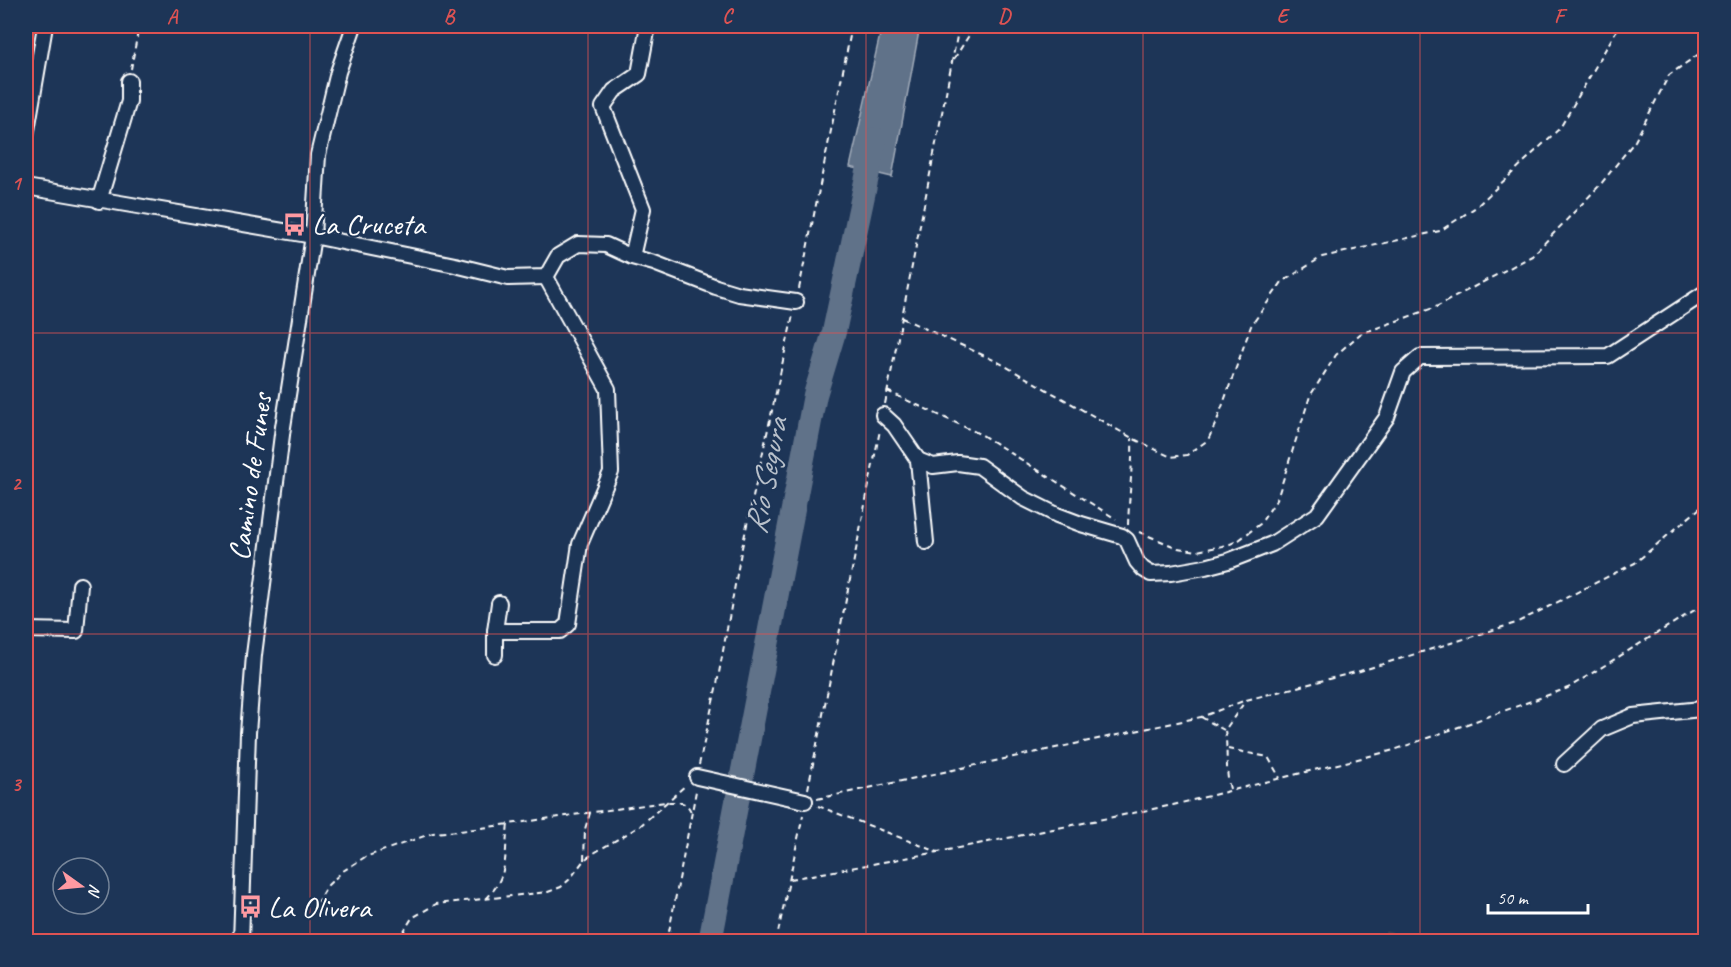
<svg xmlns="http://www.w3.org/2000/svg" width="1731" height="967" font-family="Caveat,sans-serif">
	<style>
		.water { fill: #617289; stroke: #a0aab8; stroke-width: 1.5 }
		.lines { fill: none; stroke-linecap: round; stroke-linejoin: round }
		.river { stroke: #617289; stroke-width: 24 }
		.building { fill: #4a5d79; stroke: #344155; stroke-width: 1.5 }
		.minor-casing { stroke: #fff; stroke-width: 18 }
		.major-casing { stroke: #fff; stroke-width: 22 }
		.path { stroke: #fff; stroke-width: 2; stroke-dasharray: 6 4.5; stroke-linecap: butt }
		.minor { stroke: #1d3557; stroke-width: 14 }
		.major { stroke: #1d3557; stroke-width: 18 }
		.grid { fill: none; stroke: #de5353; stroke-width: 1.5; stroke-opacity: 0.55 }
		.labels { text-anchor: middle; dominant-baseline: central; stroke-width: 4.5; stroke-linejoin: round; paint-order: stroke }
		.poi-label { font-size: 30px; fill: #fff; stroke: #1d3557; text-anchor: start }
		.street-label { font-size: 30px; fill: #fff; stroke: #1d3557 }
		.water-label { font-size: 32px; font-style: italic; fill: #b8c0ca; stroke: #1d3557 }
		.neatline { fill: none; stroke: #de5353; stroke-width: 2 }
		.grid-label { font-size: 20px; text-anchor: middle; font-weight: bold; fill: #de5353 }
	</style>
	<rect width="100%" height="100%" fill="#1d3557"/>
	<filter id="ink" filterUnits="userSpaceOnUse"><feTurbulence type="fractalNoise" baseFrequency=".0167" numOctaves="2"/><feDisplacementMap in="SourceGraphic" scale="12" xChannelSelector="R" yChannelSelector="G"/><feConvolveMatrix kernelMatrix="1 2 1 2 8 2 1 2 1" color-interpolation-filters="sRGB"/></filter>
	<g filter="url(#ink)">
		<!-- water -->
		<path class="water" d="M882 26H920L892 177 850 167Z"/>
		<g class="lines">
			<!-- river -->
			<path class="river" d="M710 942 815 395 834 332 875 139"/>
		</g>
		<!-- building -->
		<path class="building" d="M1386 932 1419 939V942H1384Z"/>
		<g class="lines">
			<defs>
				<g id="minor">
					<path d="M26 136 45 26"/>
					<path d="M26 187 313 236 455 265 508 278 546 277 558 256 578 244 606 245 632 257 654 263 716 287 739 294 796 302"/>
					<path d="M99 201 129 101V81"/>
					<path d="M632 257 643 209 603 107 614 91 639 74 648 26"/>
					<path d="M883 415 894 425 918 460 926 542"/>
					<path d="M918 460 933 466 958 463 979 466 1023 498 1057 515 1081 524 1122 536 1127 540 1137 562 1143 569 1151 574 1171 573 1205 567 1228 561 1272 544 1317 515 1387 417 1403 372 1420 357 1608 356 1706 292"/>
					<path d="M26 630 76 631 80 585"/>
					<path d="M495 631H560L568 624 580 544 611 472 608 389 546 277"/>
					<path d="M495 655V631L499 603"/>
					<path d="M1564 764 1602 729 1633 716 1701 709 1706 707"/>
					<path d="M697 777 805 801"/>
					<path d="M241 942 248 733 254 655 283 427 313 236 318 155 338 72 354 26"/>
				</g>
				<path id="major" d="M1705 942 1706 940"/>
			</defs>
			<!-- minor casing -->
			<use href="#minor" class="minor-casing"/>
			<!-- major casing -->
			<use href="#major" class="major-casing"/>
			<!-- path -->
			<g class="path">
				<path d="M954 59 975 26"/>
				<path d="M131 69 139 26"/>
				<path d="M799 289 852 26"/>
				<path d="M902 318 998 362 1132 438 1171 457 1187 455 1208 440 1218 418 1251 326 1282 282 1322 257 1440 231 1476 207 1560 128 1619 26"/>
				<path d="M887 391 982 435 1116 519"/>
				<path d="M885 404 959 26"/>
				<path d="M1128 525C1129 495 1133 467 1132 438"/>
				<path d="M1139 532 1178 548 1197 551 1228 545 1239 540 1260 524 1277 499 1310 396 1336 355 1360 334 1436 307 1532 256 1600 185 1635 141 1669 75 1706 49"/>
				<path d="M1201 717 1224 730"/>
				<path d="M1228 749 1268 757 1280 778"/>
				<path d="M699 765 717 684 741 552 793 315"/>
				<path d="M808 789 880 430"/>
				<path d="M1230 789C1225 770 1228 749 1225 730L1246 700"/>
				<path d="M817 799 1201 717 1246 700 1360 671 1516 623 1635 563 1706 503"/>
				<path d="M818 806 938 852 1173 805 1394 750 1568 688 1706 603"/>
				<path d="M584 860 585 829 590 813"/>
				<path d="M790 879 938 852"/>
				<path d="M486 899C510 874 504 855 508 824"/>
				<path d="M317 904 328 885 343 871 365 857 433 833 460 831 665 802C678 802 688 800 692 815"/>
				<path d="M397 942 412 918 436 904 548 892 561 887 570 879 584 860 594 853 640 826 686 785"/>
				<path d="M667 942 696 791"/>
				<path d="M776 942 803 815"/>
			</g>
			<!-- minor -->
			<use href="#minor" class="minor"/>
			<!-- major -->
			<use href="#major" class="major"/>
		</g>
	</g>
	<!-- grid -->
	<path class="grid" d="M310 26V942M588 26V942M866 26V942M1143 26V942M1420 26V942M26 333H1706M26 634H1706"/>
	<!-- icons -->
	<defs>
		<symbol id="bus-bare" viewBox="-9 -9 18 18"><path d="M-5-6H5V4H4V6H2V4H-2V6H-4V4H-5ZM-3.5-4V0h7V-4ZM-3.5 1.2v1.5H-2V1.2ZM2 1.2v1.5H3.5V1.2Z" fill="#ff9aa2" stroke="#1d3557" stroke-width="2.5" paint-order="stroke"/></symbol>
	</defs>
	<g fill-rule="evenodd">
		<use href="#bus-bare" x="278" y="208" width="33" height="33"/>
		<use href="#bus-bare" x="234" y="890" width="33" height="33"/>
	</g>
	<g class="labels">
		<!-- poi labels -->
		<g class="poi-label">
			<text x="312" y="224">La Cruceta</text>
			<text x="268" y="907">La Olivera</text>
		</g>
		<!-- street labels -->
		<g class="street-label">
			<text transform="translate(250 477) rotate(-82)">Camino de Funes</text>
		</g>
		<!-- water labels -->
		<g class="water-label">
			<text transform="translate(766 476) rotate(-79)">Río Segura</text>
		</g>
	</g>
	<!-- margin -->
	<rect width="1731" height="967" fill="none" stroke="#1d3557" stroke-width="66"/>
	<!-- north arrow -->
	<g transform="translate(81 886) rotate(105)"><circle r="28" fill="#1d3557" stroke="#77869a" stroke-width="1.5"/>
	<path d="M0-4.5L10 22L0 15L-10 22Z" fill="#ff9aa2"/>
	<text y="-9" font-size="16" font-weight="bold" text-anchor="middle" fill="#ffffff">N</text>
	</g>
	<!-- scale -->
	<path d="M1488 904v9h100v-9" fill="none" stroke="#ffffff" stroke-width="3"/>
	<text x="1497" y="904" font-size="18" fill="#ffffff" stroke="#1d3557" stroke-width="4.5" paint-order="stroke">50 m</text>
	<rect x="33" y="33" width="1665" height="901" class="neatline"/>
	<g class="grid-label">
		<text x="172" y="23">A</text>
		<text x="449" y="23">B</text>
		<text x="727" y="23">C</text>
		<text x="1004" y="23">D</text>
		<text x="1282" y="23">E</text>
		<text x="1559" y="23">F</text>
		<text x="16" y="190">1</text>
		<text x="16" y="490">2</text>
		<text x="16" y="791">3</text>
	</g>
</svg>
